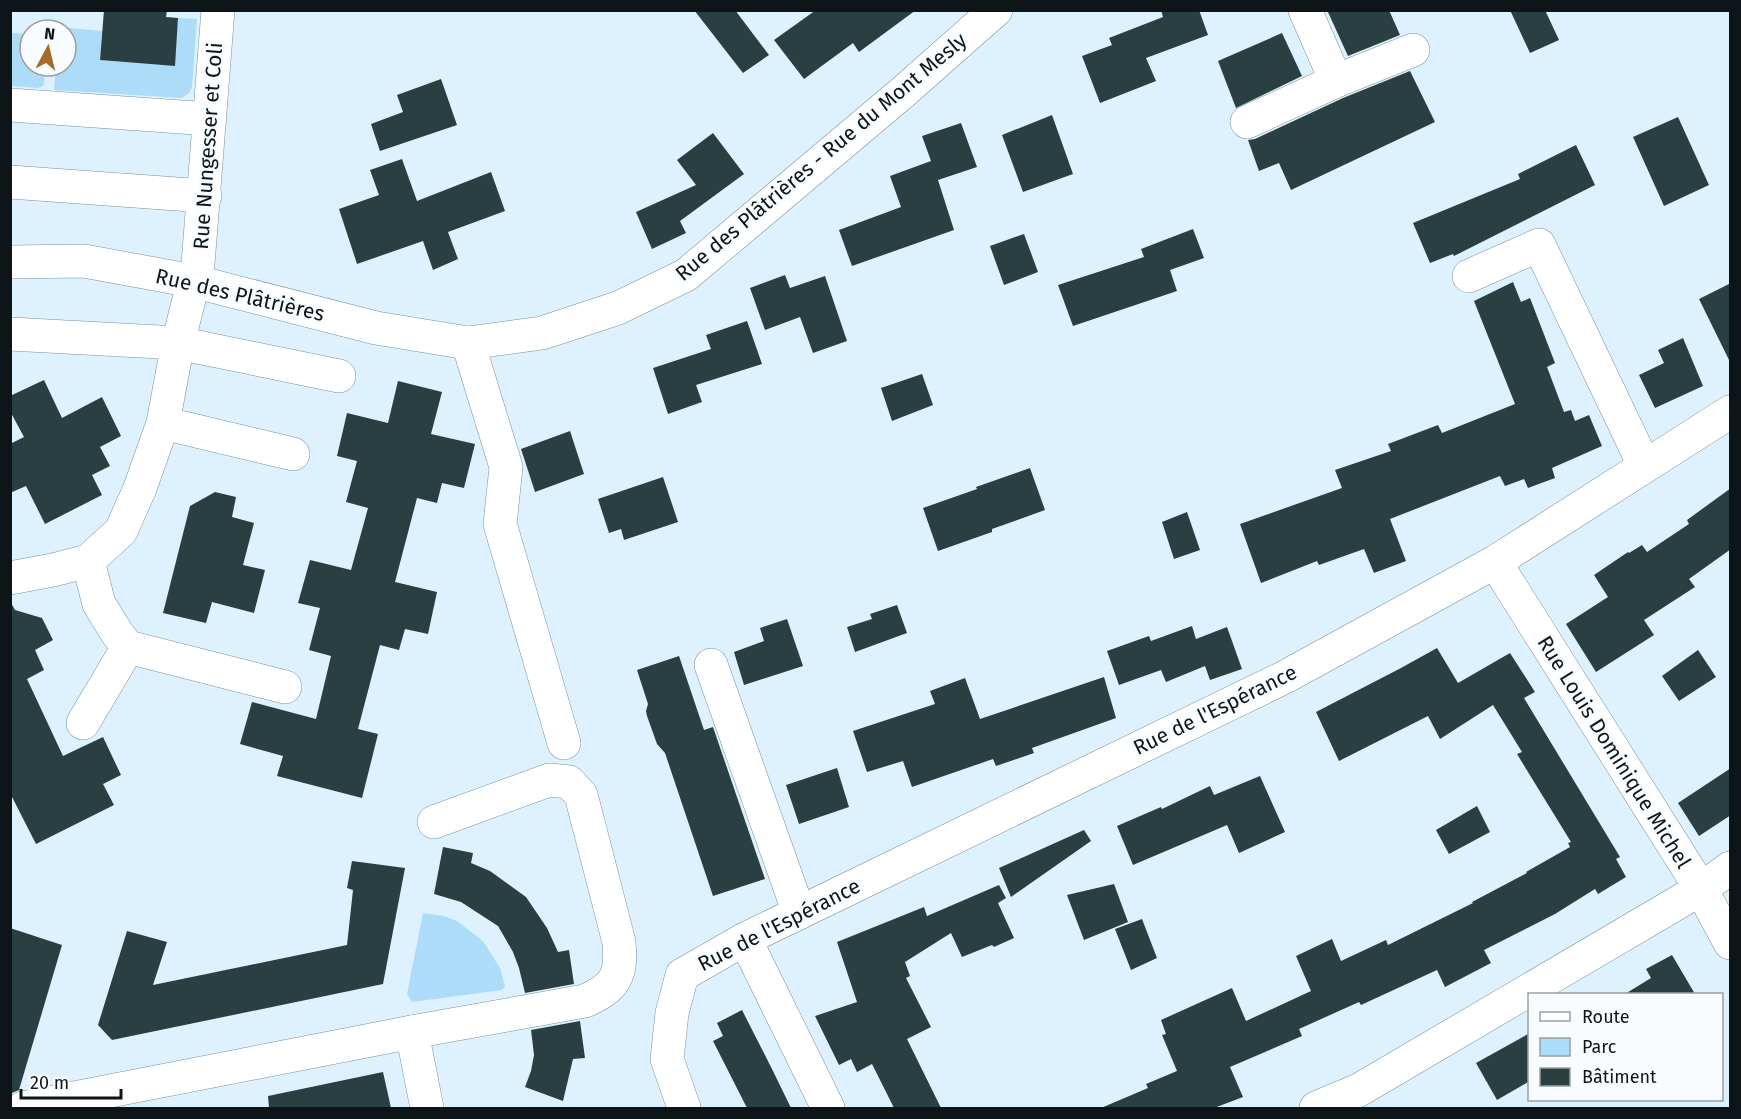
<svg xmlns="http://www.w3.org/2000/svg" width="1741" height="1119" font-family="'Fira Sans',sans-serif">
	<style>
		.green { fill: #addcf8 }
		.building { fill: #293f41 }
		.lines { fill: none; stroke-linecap: round; stroke-linejoin: round }
		.minor-casing { stroke: #7c8f9b; stroke-width: 34 }
		.minor { stroke: #fff; stroke-width: 33 }
		.labels { text-anchor: middle; dominant-baseline: central; stroke-width: 6; stroke-linejoin: round; paint-order: stroke }
		.street-label { font-size: 21px; fill: #0d1519; stroke: #f8fcfe }
	</style>
	<rect width="100%" height="100%" fill="#ddf2fe"/>
	<!-- green -->
	<g class="green">
		<path d="M178 18 197 19 192 87 189 93 182 98 54 90 56 66H66V30H59V27L102 31 100 60 174 66Z"/>
		<path d="M10 33 30 34V66H45L44 85 38 88 11 86Z"/>
		<path d="M423 913 444 916 457 921 483 941 500 968 505 986 502 990 412 1002 407 994Z"/>
	</g>
	<!-- building -->
	<g class="building">
		<path d="M104 10H167L166 17 178 18 175 66 100 60Z"/>
		<path d="M694 10H735L769 55 743 73Z"/>
		<path d="M816 10H916L859 52 853 43 804 79 774 40Z"/>
		<path d="M1161 10H1199L1208 35 1146 58 1156 81 1100 103 1082 56 1112 45 1109 38 1163 17Z"/>
		<path d="M1327 10H1389L1400 35 1348 56Z"/>
		<path d="M1510 10H1545L1559 40 1530 53Z"/>
		<path d="M1282 33 1302 76 1236 108 1218 61Z"/>
		<path d="M1410 71 1435 122 1291 190 1279 163 1259 171 1248 140 1255 139 1343 98Z"/>
		<path d="M441 79 457 125 380 151 371 124 403 112 397 95Z"/>
		<path d="M1052 115 1073 174 1023 192 1002 135Z"/>
		<path d="M1678 117 1709 185 1664 206 1633 137Z"/>
		<path d="M961 123 977 167 938 180 954 230 852 266 839 230 901 207 890 176 931 161 922 136Z"/>
		<path d="M713 133 744 174 680 221 686 233 652 249 636 212 696 185 677 160Z"/>
		<path d="M1576 145 1595 185 1454 256 1453 254 1430 263 1413 223 1520 179 1518 174Z"/>
		<path d="M402 159 417 201 491 172 505 211 448 232 458 259 433 270 423 241 357 264 339 209 379 195 370 170Z"/>
		<path d="M1193 229 1204 258 1170 270 1177 291 1073 326 1058 285 1144 257 1141 249Z"/>
		<path d="M1024 234 1038 272 1004 285 990 246Z"/>
		<path d="M785 275 790 288 825 276 847 341 813 353 800 317 765 330 750 288Z"/>
		<path d="M1513 282 1521 302 1530 298 1555 363 1547 367 1564 412 1571 410 1575 421 1589 415 1602 446 1552 468 1555 478 1528 488 1524 479 1505 486 1500 476 1390 519 1406 561 1374 573 1364 549 1319 565 1317 561 1261 583 1240 524 1342 488 1335 470 1391 451 1388 444 1438 425 1442 433 1515 404 1474 301Z"/>
		<path d="M1731 283V364L1699 299Z"/>
		<path d="M747 321 762 364 696 385 702 402 668 414 653 368 711 349 706 335Z"/>
		<path d="M1683 338 1703 386 1655 408 1639 375 1664 363 1658 350Z"/>
		<path d="M922 374 933 405 892 421 881 388Z"/>
		<path d="M44 380 62 418 102 397 121 436 100 447 110 466 92 475 102 495 45 524 26 486 10 493V444L24 437 10 411V396Z"/>
		<path d="M398 381 442 392 431 434 475 444 464 488 442 483 437 503 417 498 395 582 437 592 428 634 405 629 399 650 380 645 358 729 378 734 362 798 277 776 283 756 240 744 252 702 316 719 331 656 309 650 320 608 298 603 310 560 351 570 368 508 346 502 357 461 337 456 347 413 388 423Z"/>
		<path d="M570 431 584 474 535 492 521 449Z"/>
		<path d="M1030 468 1045 510 992 529V532L938 551 923 508 977 489 976 487Z"/>
		<path d="M663 477 678 522 624 540 621 529 609 533 598 499Z"/>
		<path d="M1731 488V549L1689 579 1695 587 1644 620 1654 635 1596 672 1566 624 1608 597 1594 575 1628 552 1629 553 1642 545 1647 552 1689 524 1687 520Z"/>
		<path d="M215 492 236 497 232 517 254 523 243 565 265 570 254 613 212 602 206 623 163 613 190 506Z"/>
		<path d="M1187 512 1200 550 1174 559 1162 522Z"/>
		<path d="M10 601 15 610 42 618 53 640 35 650 44 670 27 679 63 756 103 737 121 775 103 784 114 805 36 844 10 793Z"/>
		<path d="M897 605 907 633 855 652 847 627 872 619 870 614Z"/>
		<path d="M787 619 803 666 744 685 734 652 764 641 760 628Z"/>
		<path d="M1192 626 1196 639 1227 627 1242 669 1210 680 1205 666 1166 682 1161 670 1119 685 1107 651 1149 636 1151 641Z"/>
		<path d="M1437 648 1458 683 1510 653 1535 692 1524 698 1620 857 1616 859 1626 877 1598 894 1595 889 1555 914 1484 950 1491 963 1445 987 1437 970 1361 1005 1359 1002 1299 1029 1302 1036 1230 1067 1243 1097 1214 1108H1101L1148 1088 1146 1084 1177 1071 1162 1035 1166 1034 1161 1020 1232 988 1246 1021 1311 991 1296 956 1332 939 1341 961 1386 940 1388 945 1473 903 1472 902 1527 873 1526 872 1570 847 1568 843 1571 842 1517 754 1522 752 1493 705 1440 739 1428 716 1339 761 1316 712 1401 668Z"/>
		<path d="M1698 650 1716 677 1679 701 1662 676Z"/>
		<path d="M679 656 704 730 713 727 765 879 713 896 665 753 657 744 647 716 646 711 648 704 637 670Z"/>
		<path d="M1104 677 1116 718 1032 748 1034 753 996 766 993 759 912 787 903 761 867 772 853 731 935 704 930 691 965 678 980 719Z"/>
		<path d="M837 768 849 807 799 824 786 785Z"/>
		<path d="M1731 768V815L1699 836 1678 803Z"/>
		<path d="M1260 776 1285 832 1239 853 1227 825 1133 865 1117 826 1161 807 1162 809 1210 786 1214 795Z"/>
		<path d="M1477 806 1490 832 1449 854 1436 830Z"/>
		<path d="M1084 830 1091 841 1011 897 999 868Z"/>
		<path d="M443 847 473 853 471 863 490 871 526 897 547 928 558 952 569 950 574 984 525 993 519 968 513 952 498 926 461 902 434 894Z"/>
		<path d="M352 861 405 868 383 984 112 1040 98 1025 127 931 167 942 153 985 347 945 353 890 347 888Z"/>
		<path d="M1114 884 1128 922 1084 940 1067 895Z"/>
		<path d="M999 885 1006 898 998 903 1014 938 994 947 992 945 962 957 951 933 905 962 910 976 906 978 931 1027 907 1039 941 1108H894L872 1064 857 1072 851 1059 839 1065 815 1016 857 1002 837 942 924 907 927 916Z"/>
		<path d="M1142 919 1157 958 1131 970 1115 929Z"/>
		<path d="M10 928 62 945 19 1090 12 1093H10Z"/>
		<path d="M1672 955 1695 994H1625L1651 978 1646 969Z"/>
		<path d="M742 1010 772 1069 791 1108H747L713 1041 723 1036 717 1023Z"/>
		<path d="M580 1021 585 1058 573 1059 563 1101 525 1087 531 1071 534 1055 531 1030Z"/>
		<path d="M1530 1033V1081L1497 1100 1476 1063Z"/>
		<path d="M383 1072 391 1108H269L268 1096Z"/>
	</g>
	<g class="lines">
		<defs>
			<g id="minor">
				<path d="M218 10 198 264 178 343 163 423 293 454"/>
				<path d="M1305 10 1336 81 1413 50"/>
				<path d="M10 105 210 119"/>
				<path d="M1247 122 1336 81"/>
				<path d="M10 182 205 196"/>
				<path d="M10 262 84 261 193 281 376 328 468 343 542 333 618 308 686 275 902 93 996 10"/>
				<path d="M1469 276 1539 245 1644 465"/>
				<path d="M10 334 178 343 339 376"/>
				<path d="M468 343 506 467 500 524 564 743"/>
				<path d="M88 561 99 604 117 633 128 647 285 687"/>
				<path d="M1495 562 1701 889 1730 943"/>
				<path d="M10 578 53 570 88 561 121 531 140 488 163 423"/>
				<path d="M711 665 799 913"/>
				<path d="M83 723 128 647"/>
				<path d="M745 939 828 1108"/>
				<path d="M412 1032 427 1108"/>
				<path d="M23 1108 412 1032 585 1001C616 987 622 976 619 942L581 795 569 782 549 780 434 822"/>
				<path d="M684 1108 667 1059 672 1013 682 975 745 939 1285 677 1495 562 1730 412"/>
				<path d="M1316 1108 1359 1090 1701 889 1730 868"/>
			</g>
		</defs>
		<!-- minor casing -->
		<use href="#minor" class="minor-casing"/>
		<!-- minor -->
		<use href="#minor" class="minor"/>
	</g>
	<g class="labels">
		<!-- street labels -->
		<g class="street-label">
			<text transform="translate(208 146) rotate(-86)">Rue Nungesser et Coli</text>
			<text transform="translate(821 157) rotate(-40)">Rue des Plâtrières - Rue du Mont Mesly</text>
			<text transform="translate(240 295) rotate(13)">Rue des Plâtrières</text>
			<text transform="translate(1215 710) rotate(-26)">Rue de l'Espérance</text>
			<text transform="translate(1614 752) rotate(58)">Rue Louis Dominique Michel</text>
			<text transform="translate(779 925) rotate(-27)">Rue de l'Espérance</text>
		</g>
	</g>
	<!-- border -->
	<rect width="1741" height="1119" fill="none" stroke="#0d1519" stroke-width="24"/>
	<!-- legend -->
	<rect x="1528" y="993" width="195" height="108" fill="#f8fcfe" stroke="#9aa0a2" stroke-width="1.5"/>
	<rect x="1540" y="1012" width="30" height="9" fill="#ffffff" stroke="#9aa0a2" stroke-width="1.5"/>
	<text x="1582" y="1023" font-size="18" fill="#0d1519">Route</text>
	<rect x="1540" y="1038" width="30" height="18" fill="#addcf8" stroke="#9aa0a2" stroke-width="1.5"/>
	<text x="1582" y="1053" font-size="18" fill="#0d1519">Parc</text>
	<rect x="1540" y="1068" width="30" height="18" fill="#293f41" stroke="#9aa0a2" stroke-width="1.5"/>
	<text x="1582" y="1083" font-size="18" fill="#0d1519">Bâtiment</text>
	<!-- north arrow -->
	<g transform="translate(48 48) rotate(7)"><circle r="28" fill="#f8fcfe" stroke="#9aa0a2" stroke-width="1.5"/>
	<path d="M0-4.5L10 22L0 15L-10 22Z" fill="#a46c29"/>
	<text y="-9" font-size="16" font-weight="bold" text-anchor="middle" fill="#0d1519">N</text>
	</g>
	<!-- scale -->
	<path d="M21 1089v9h100v-9" fill="none" stroke="#0d1519" stroke-width="3"/>
	<text x="30" y="1089" font-size="18" fill="#0d1519" stroke="#f8fcfe" stroke-width="4.5" paint-order="stroke">20 m</text>
</svg>
